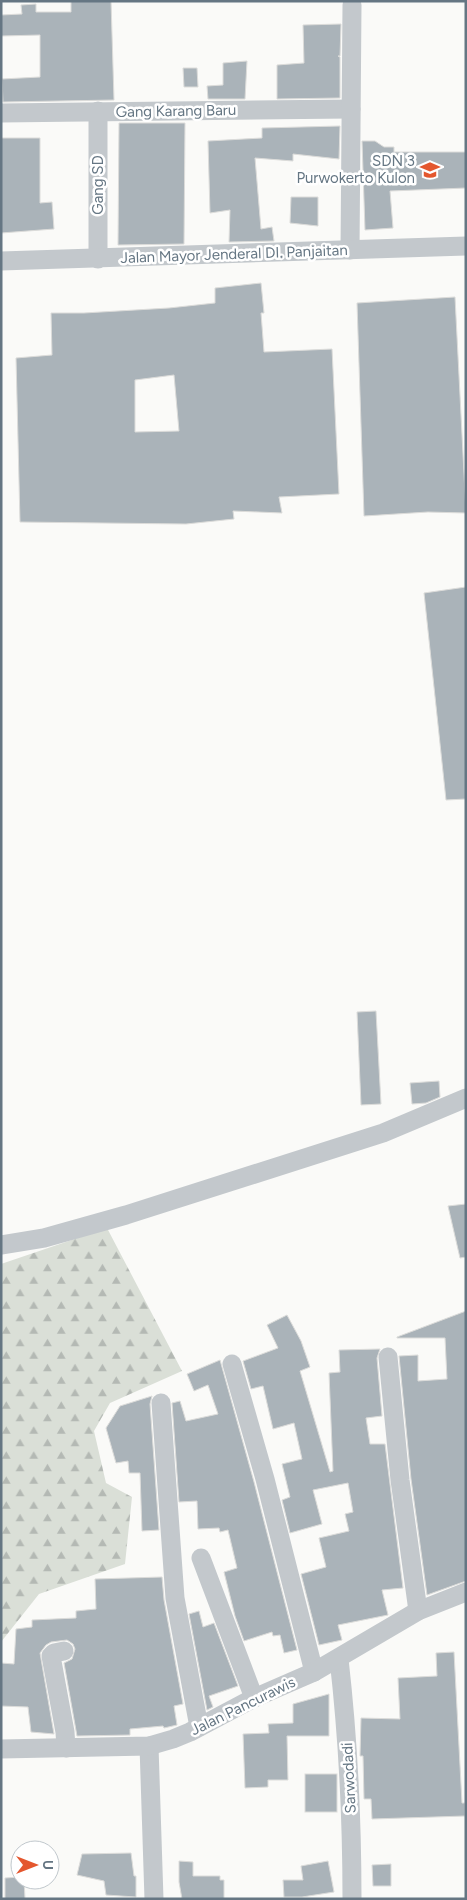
<svg xmlns="http://www.w3.org/2000/svg" width="467" height="1900" font-family="Figtree,sans-serif">
	<style>
		.forest { fill: url(#forest-firs) }
		.building { fill: #aab3b9; stroke: #dcdcda; fill-rule: evenodd }
		.lines { fill: none; stroke-linecap: round; stroke-linejoin: round }
		.minor { stroke: #c3c8cc; stroke-width: 19 }
		.labels { text-anchor: middle; dominant-baseline: central; stroke-width: 5; stroke-linejoin: round; paint-order: stroke }
		.street-label { font-size: 15px; fill: #657683; stroke: #fff }
		.poi-label { font-size: 15px; fill: #657683; stroke: #fff; text-anchor: end }
	</style>
	<defs>
		<pattern id="forest-firs" width="22" height="20" patternUnits="userSpaceOnUse" patternTransform="scale(1.25)"><rect width="22" height="20" fill="#dadfd7"/><path d="M5 1l3.5 6h-7zM16 11l3.5 6h-7z" fill="#b4b9b4"/></pattern>
	</defs>
	<rect width="100%" height="100%" fill="#fafaf8"/>
	<!-- forest -->
	<path class="forest" d="M107 1228 182 1371 110 1403 94 1431 106 1483 132 1497 125 1564 39 1594 1 1642V1264Z"/>
	<!-- building -->
	<g class="building">
		<path d="M71 1H111L114 100 3 102 2 79 40 77V35L1 36V15L22 14 21 5 36 4V12H71Z"/>
		<path d="M341 24 340 56H338L340 57V98L277 99V65L304 63 303 25Z"/>
		<path d="M247 61 245 99H208L207 86 223 85V63Z"/>
		<path d="M183 68H197L198 87H184Z"/>
		<path d="M119 123H185L184 244 118 245Z"/>
		<path d="M340 126 339 159 293 154V161L255 158 261 229 272 227 274 241 229 242 230 210 210 213 208 141 262 138V128Z"/>
		<path d="M1 138H40V203L52 202 54 229 1 233Z"/>
		<path d="M362 141H375L384 147H394V152H466V188L390 191 393 228 365 230Z"/>
		<path d="M291 197H318V226L290 223Z"/>
		<path d="M261 283 264 313H261L264 352 332 349 339 494 279 497 282 513 233 511 234 519 186 524 20 522 16 358 52 355 51 313H84L169 308 215 303V288ZM174 375 179 431 135 432V380Z"/>
		<path d="M455 297 466 513 428 512 364 516 357 303Z"/>
		<path d="M466 587V799L446 800 424 593Z"/>
		<path d="M376 1011 381 1104 361 1105 357 1012Z"/>
		<path d="M439 1081 440 1097 426 1103 412 1104 410 1083Z"/>
		<path d="M466 1204V1257L460 1258 448 1206Z"/>
		<path d="M466 1311V1581L427 1595 411 1479 399 1356 418 1355V1381L447 1379 445 1338H397V1337Z"/>
		<path d="M287 1315 301 1341 310 1367 300 1371 330 1472 333 1471 329 1373 340 1372 339 1350 380 1349 377 1358 382 1416 366 1418 370 1444H385L403 1588 382 1590 388 1615 338 1625 342 1640 319 1645 301 1574 326 1567 319 1538 349 1531 345 1514 353 1512 348 1483 313 1490 322 1524 290 1533 282 1500 290 1497 282 1464 302 1459 294 1423 273 1429 263 1386 251 1389 243 1361 278 1348 267 1325Z"/>
		<path d="M220 1360 254 1482 297 1650 284 1653 280 1635 273 1636 272 1632 244 1641 235 1616 224 1572 237 1568 228 1530 220 1532 219 1528 198 1529 197 1501 179 1502 172 1403 180 1401 186 1421 218 1414 208 1385 194 1391 187 1374Z"/>
		<path d="M152 1396 150 1404 159 1530 142 1531 140 1473H129L128 1461 116 1463 106 1428 120 1406Z"/>
		<path d="M162 1577 164 1600 183 1704 174 1706 177 1725 164 1728 163 1726 130 1729V1735L77 1736 64 1663 72 1659 75 1649 73 1644 67 1640 51 1642 46 1645 40 1653 54 1734 31 1732 28 1707 1 1706V1663L14 1664 16 1629 32 1627V1620L76 1618V1611L96 1609 95 1579Z"/>
		<path d="M199 1611 203 1627 214 1623 238 1686 209 1696 213 1707 207 1710 189 1614Z"/>
		<path d="M454 1652 462 1803H465V1816L372 1819 371 1799H364L363 1756H360L361 1718 400 1719 398 1678 437 1676 436 1653Z"/>
		<path d="M329 1694V1736H287L288 1780H268V1787L245 1788 243 1734 269 1733 268 1724 293 1723V1704Z"/>
		<rect x="305" y="1774" width="32" height="38"/>
		<path d="M131 1853 134 1876H136V1897L106 1895 104 1881 77 1875 82 1854Z"/>
		<path d="M179 1861 193 1862V1876H220V1880H224V1899H182L179 1882Z"/>
		<path d="M328 1861 334 1892 302 1897H284L283 1880H303L301 1866Z"/>
		<path d="M391 1864V1886H373L372 1865Z"/>
		<path d="M20 1877V1880H24L25 1899H5V1878Z"/>
	</g>
	<g class="lines">
		<!-- minor -->
		<g class="minor">
			<path d="M98 111V259"/>
			<path d="M1 113 351 109"/>
			<path d="M350 250 352 5"/>
			<path d="M1 261 466 246"/>
			<path d="M1 1245 44 1238 126 1215 383 1133 466 1098"/>
			<path d="M388 1357 400 1480 418 1611"/>
			<path d="M232 1364 265 1479 314 1672"/>
			<path d="M161 1403 175 1598 199 1727"/>
			<path d="M201 1558 254 1698"/>
			<path d="M64 1651 54 1653 51 1656 65 1732 66 1748"/>
			<path d="M339 1659C348 1738 352 1819 352 1899"/>
			<path d="M149 1746 154 1899"/>
			<path d="M1 1749 149 1746 173 1739 190 1732 254 1698 314 1672 418 1611 466 1592"/>
		</g>
	</g>
	<!-- icons -->
	<defs>
		<symbol id="school-bare" viewBox="-9 -9 18 18"><path d="M0-5L7-2L0 1L-7-2ZM-4 1L0 2.5L4 1V4Q0 6-4 4Z" fill="#e4572e" stroke="#fff" stroke-width="2.5" paint-order="stroke"/></symbol>
	</defs>
	<g fill-rule="evenodd">
		<use href="#school-bare" x="416" y="156" width="28" height="28"/>
	</g>
	<g class="labels">
		<!-- street labels -->
		<g class="street-label">
			<text transform="translate(176 111) rotate(-1)">Gang Karang Baru</text>
			<text transform="translate(98 185) rotate(-90)">Gang SD</text>
			<text transform="translate(234 254) rotate(-2)">Jalan Mayor Jenderal DI. Panjaitan</text>
			<text transform="translate(243 1706) rotate(-26)">Jalan Pancurawis</text>
			<text transform="translate(349 1778) rotate(-93)">Sarwodadi</text>
		</g>
		<!-- poi labels -->
		<g class="poi-label">
			<text x="415" y="161">SDN 3<tspan x="415" dy="17">Purwokerto Kulon</tspan></text>
		</g>
	</g>
	<!-- border -->
	<rect width="467" height="1900" fill="none" stroke="#657683" stroke-width="5"/>
	<!-- north arrow -->
	<g transform="translate(35 1865) rotate(90)"><circle r="24" fill="#ffffff" stroke="#c1c8cd"/>
	<path d="M0-4L9 19L0 12L-9 19Z" fill="#e4572e"/>
	<text y="-8" font-size="14" font-weight="bold" text-anchor="middle" fill="#657683">U</text>
	</g>
</svg>
